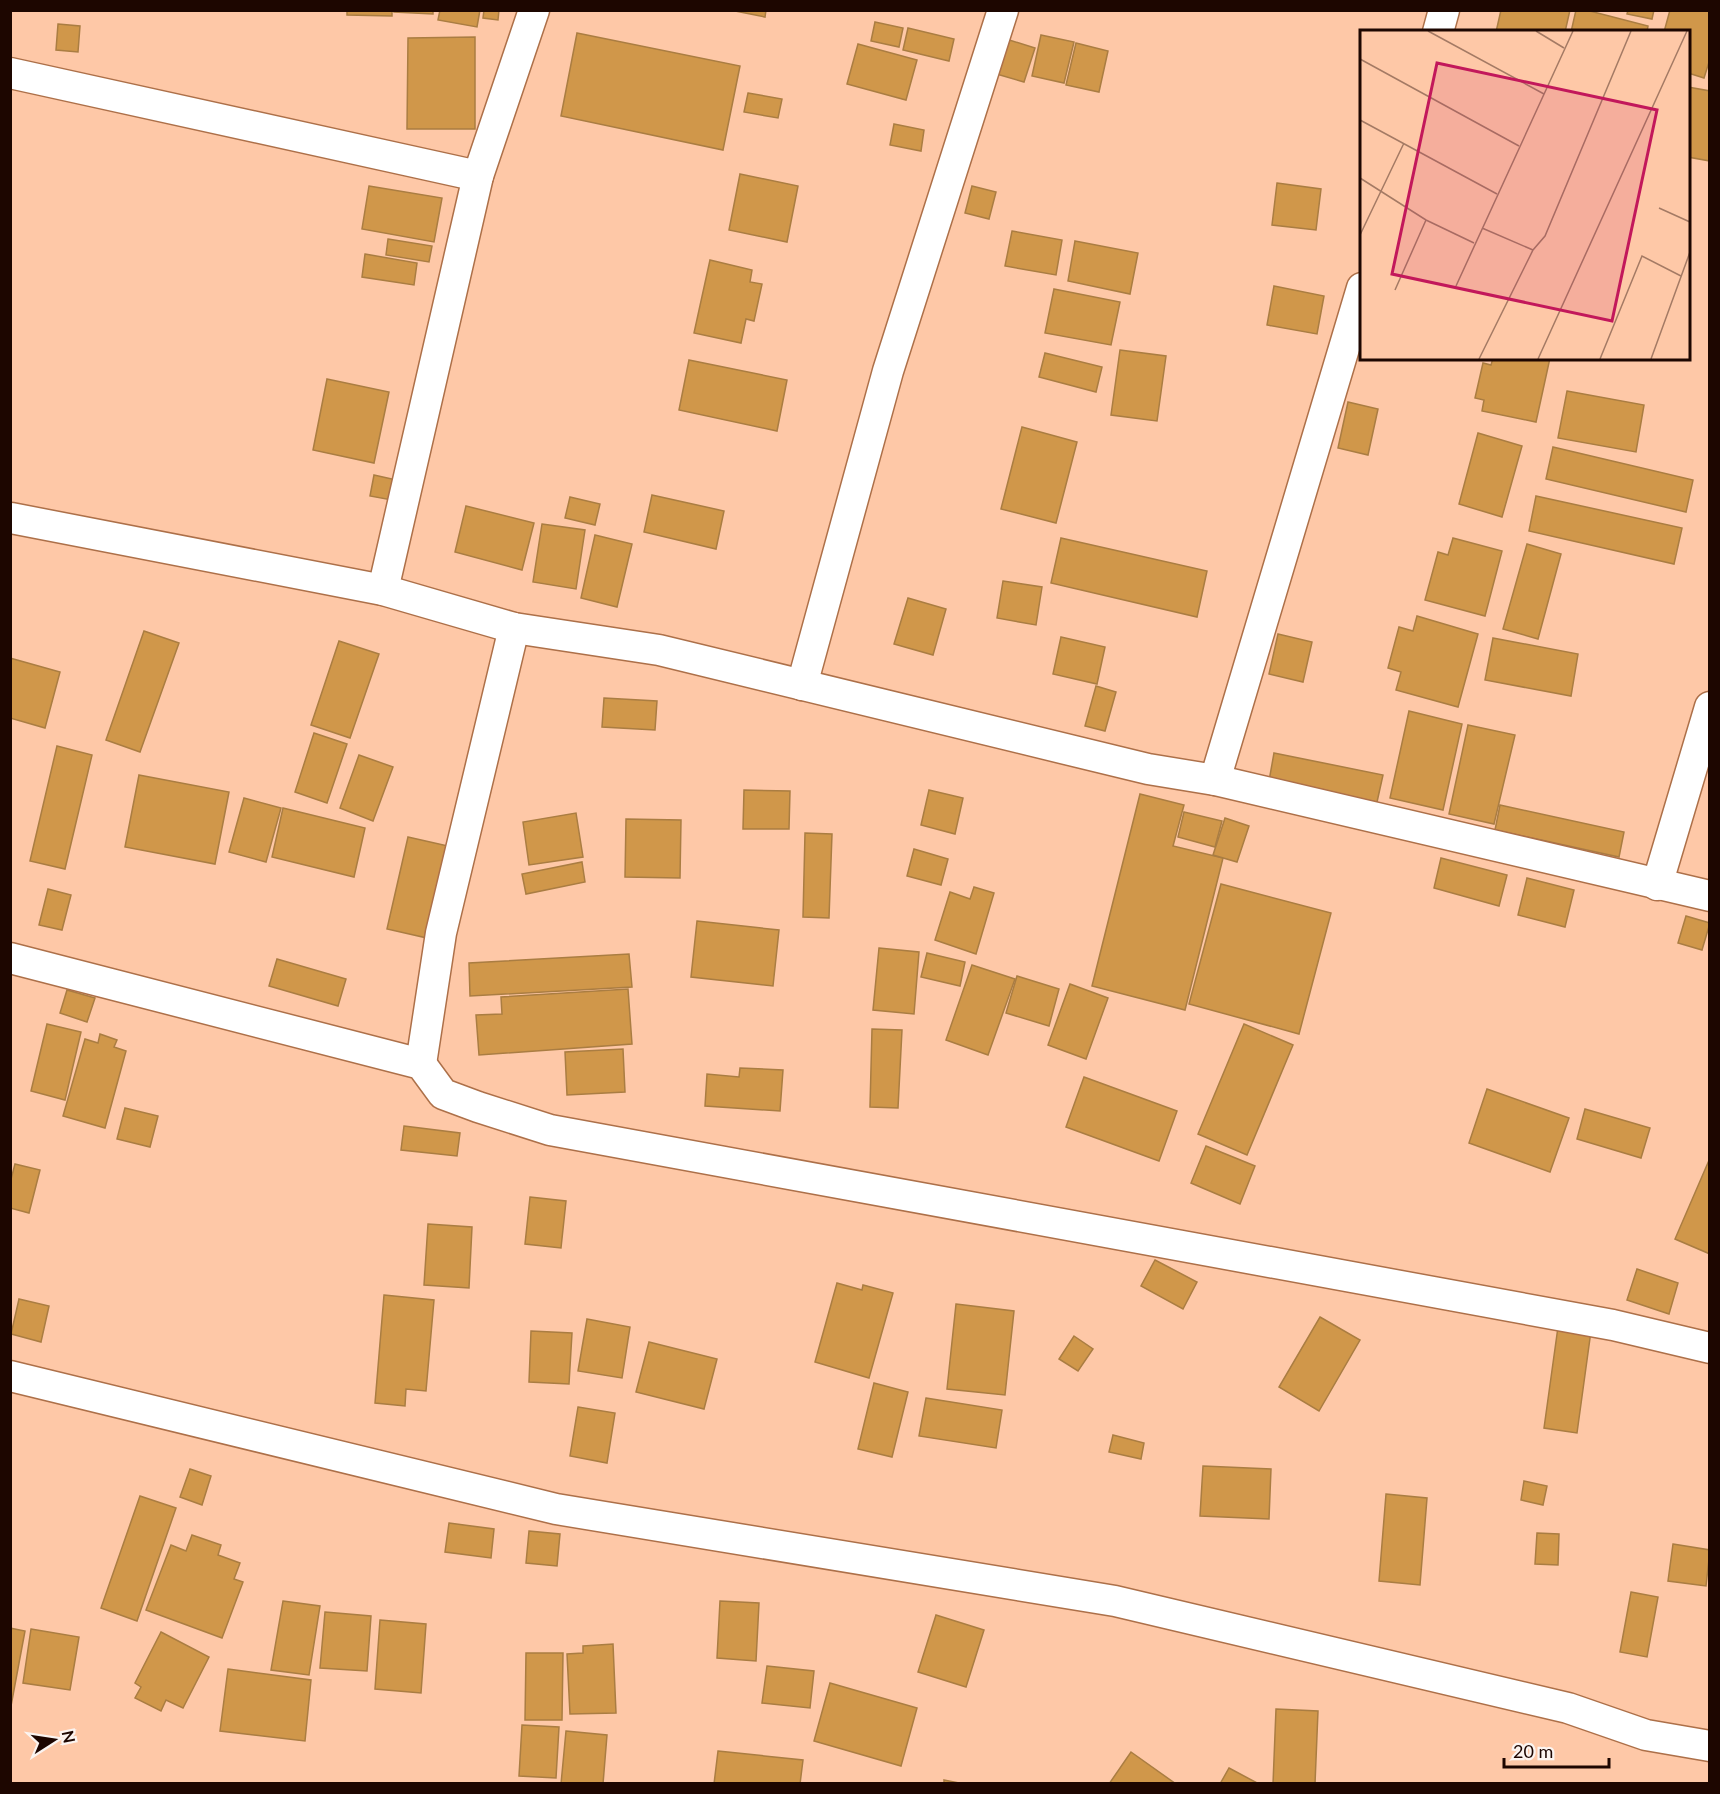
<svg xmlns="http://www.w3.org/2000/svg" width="1720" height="1794" font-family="Lato,sans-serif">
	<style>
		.building { fill: #d0974a; stroke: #aa7d42; stroke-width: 1.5 }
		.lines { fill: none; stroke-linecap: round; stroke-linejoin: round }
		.minor-casing { stroke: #ad7049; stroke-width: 33 }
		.minor { stroke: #fff; stroke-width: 30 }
		.inset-road { fill: none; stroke: #a47a64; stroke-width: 1.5 }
		.view { fill: #c2185b; fill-opacity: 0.15; stroke: #c2185b; stroke-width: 3 }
		.inset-edge { fill: none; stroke: #1d0600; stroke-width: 3 }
	</style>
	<rect width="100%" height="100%" fill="#fec8a7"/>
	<!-- building -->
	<g class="building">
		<path d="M347 10H392V16L347 15Z"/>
		<path d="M394 10H433V14L394 12Z"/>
		<path d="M440 10H480L477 27 438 20Z"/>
		<path d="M484 10H499L498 20 483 18Z"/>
		<path d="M730 10H766L765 17Z"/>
		<path d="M1501 10H1570L1565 32H1496Z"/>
		<path d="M1576 10H1586L1648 26 1647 32H1571Z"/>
		<path d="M1628 10H1654L1652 19 1627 14Z"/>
		<path d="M1670 10H1710V59L1704 78 1688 73V32H1664Z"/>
		<path d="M875 22 903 28 899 47 871 41Z"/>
		<path d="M58 24 80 26 78 52 56 50Z"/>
		<path d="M908 28 954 39 949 61 903 50Z"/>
		<path d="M577 33 740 66 723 150 561 116Z"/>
		<path d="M1041 35 1074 42 1064 83 1032 76Z"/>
		<path d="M475 37V129H407L408 38Z"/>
		<path d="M1003 38 1035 48 1024 82 993 73Z"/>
		<path d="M1076 43 1108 51 1099 92 1066 85Z"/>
		<path d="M858 44 917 60 906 100 847 84Z"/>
		<path d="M1688 87 1710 91V161L1688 157Z"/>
		<path d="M748 93 782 99 778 118 744 112Z"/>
		<path d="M894 124 924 130 921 151 890 145Z"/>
		<path d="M740 174 798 186 787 242 729 230Z"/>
		<path d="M1277 183 1321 189 1316 230 1272 225Z"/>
		<path d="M369 186 442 198 434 242 362 229Z"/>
		<path d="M972 186 996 192 989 219 965 213Z"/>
		<path d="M1012 231 1062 240 1056 275 1005 266Z"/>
		<path d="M388 239 432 246 429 262 386 255Z"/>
		<path d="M1075 241 1138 253 1130 294 1068 281Z"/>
		<path d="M365 254 417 263 414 285 362 277Z"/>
		<path d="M710 260 752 270 750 282 762 284 754 321 746 319 741 343 694 333Z"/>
		<path d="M1274 286 1324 296 1317 334 1267 325Z"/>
		<path d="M1054 289 1120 302 1111 345 1045 333Z"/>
		<path d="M1120 350 1166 356 1157 421 1111 415Z"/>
		<path d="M1045 353 1102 367 1096 392 1039 377Z"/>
		<path d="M1493 358H1550L1536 422 1482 411 1484 400 1475 398 1483 363 1491 365Z"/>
		<path d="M689 360 787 380 777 431 679 410Z"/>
		<path d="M327 379 389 392 374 463 313 450Z"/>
		<path d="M1567 391 1644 405 1636 452 1558 438Z"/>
		<path d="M1348 402 1378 409 1368 455 1338 448Z"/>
		<path d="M1022 427 1077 442 1056 523 1001 509Z"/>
		<path d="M1478 433 1522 446 1502 517 1459 504Z"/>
		<path d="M1553 447 1693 480 1686 512 1546 479Z"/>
		<path d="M374 475 401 481 397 501 370 496Z"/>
		<path d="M652 495 724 511 716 549 644 532Z"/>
		<path d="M1536 496 1682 528 1674 564 1529 531Z"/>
		<path d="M570 497 600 504 595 525 565 518Z"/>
		<path d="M466 506 534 523 522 570 455 552Z"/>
		<path d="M542 524 585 530 576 589 533 582Z"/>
		<path d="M595 535 632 544 617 607 581 598Z"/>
		<path d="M1061 538 1207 571 1197 617 1051 583Z"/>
		<path d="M1453 538 1502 551 1485 616 1425 600 1438 552 1448 555Z"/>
		<path d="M1527 544 1561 554 1538 639 1503 629Z"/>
		<path d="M1003 581 1042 587 1036 625 997 618Z"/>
		<path d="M908 598 946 609 933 655 894 644Z"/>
		<path d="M1417 616 1478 634 1458 707 1396 690 1401 672 1388 668 1399 627 1413 631Z"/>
		<path d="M144 631 179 643 140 752 106 740Z"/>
		<path d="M1278 634 1312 642 1303 682 1269 674Z"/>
		<path d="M1061 637 1105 647 1097 684 1053 674Z"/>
		<path d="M1493 638 1578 654 1571 696 1485 680Z"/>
		<path d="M339 641 379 654 350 738 311 725Z"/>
		<path d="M10 658 60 672 45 728 10 718Z"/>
		<path d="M1096 686 1116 692 1105 731 1085 726Z"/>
		<path d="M604 698 657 701 655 730 602 727Z"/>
		<path d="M1409 711 1462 724 1443 810 1390 798Z"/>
		<path d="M1468 725 1515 735 1494 824 1449 814Z"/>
		<path d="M314 733 347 744 327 803 295 792Z"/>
		<path d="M57 746 92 755 65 869 30 861Z"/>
		<path d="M1274 753 1383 775 1377 802 1269 781Z"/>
		<path d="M359 755 393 767 373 821 340 808Z"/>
		<path d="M139 775 229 792 215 864 125 847Z"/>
		<path d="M744 790 790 791 789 829H743Z"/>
		<path d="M929 790 963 798 955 834 921 825Z"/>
		<path d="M1140 794 1184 805 1173 846 1223 858 1185 1010 1092 986Z"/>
		<path d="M244 798 281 808 266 862 229 852Z"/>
		<path d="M1500 805 1624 832 1619 857 1495 830Z"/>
		<path d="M283 808 365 828 354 877 272 857Z"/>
		<path d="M1184 812 1222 821 1215 847 1178 837Z"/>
		<path d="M576 813 583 857 529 865 523 822Z"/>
		<path d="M1225 818 1249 826 1237 862 1213 855Z"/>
		<path d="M626 819 681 820 680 878 625 877Z"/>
		<path d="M805 833 832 834 829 918 803 917Z"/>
		<path d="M408 837 448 846 427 938 387 929Z"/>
		<path d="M914 849 948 859 941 885 907 876Z"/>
		<path d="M1441 858 1507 875 1499 906 1434 888Z"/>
		<path d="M582 862 585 882 526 894 522 874Z"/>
		<path d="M1527 878 1574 890 1565 927 1518 915Z"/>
		<path d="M1221 884 1331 913 1299 1034 1189 1004Z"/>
		<path d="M974 887 994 893 976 954 935 940 950 892 970 899Z"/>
		<path d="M48 889 71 895 62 930 39 925Z"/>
		<path d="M1686 916 1710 923 1702 950 1678 943Z"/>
		<path d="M697 921 779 930 773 986 691 977Z"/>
		<path d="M879 948 919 952 914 1014 873 1010Z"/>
		<path d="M927 953 965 962 960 986 921 977Z"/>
		<path d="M629 954 632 987 470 996 469 963Z"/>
		<path d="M277 959 346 979 338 1006 269 986Z"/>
		<path d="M972 965 1015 979 988 1055 946 1040Z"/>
		<path d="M1017 976 1059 989 1049 1026 1006 1013Z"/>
		<path d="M1070 984 1108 998 1086 1059 1048 1045Z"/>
		<path d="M628 989 632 1044 479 1055 476 1015 502 1014 501 997Z"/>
		<path d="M67 990 95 998 87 1022 60 1013Z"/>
		<path d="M47 1024 81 1032 65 1100 31 1091Z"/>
		<path d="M1244 1024 1293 1045 1247 1155 1198 1134Z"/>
		<path d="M872 1029 902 1030 898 1108 870 1107Z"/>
		<path d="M100 1034 117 1040 114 1047 126 1051 105 1128 63 1116 85 1039 98 1043Z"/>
		<path d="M623 1049 625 1092 567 1095 565 1052Z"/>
		<path d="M740 1068 783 1070 780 1111 705 1106 707 1074 739 1077Z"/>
		<path d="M1084 1077 1177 1111 1159 1161 1066 1127Z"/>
		<path d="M1487 1089 1569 1118 1550 1172 1469 1143Z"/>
		<path d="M125 1108 158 1116 150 1147 117 1139Z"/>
		<path d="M1585 1109 1650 1128 1641 1158 1577 1139Z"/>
		<path d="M404 1126 460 1133 457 1156 401 1150Z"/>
		<path d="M1206 1146 1255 1166 1240 1204 1191 1183Z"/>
		<path d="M1710 1158V1254L1675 1239Z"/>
		<path d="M15 1164 40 1170 29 1213 10 1208V1183Z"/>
		<path d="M530 1197 566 1201 561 1248 525 1244Z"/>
		<path d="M428 1224 472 1227 469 1288 424 1285Z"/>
		<path d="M1155 1260 1197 1282 1183 1309 1141 1286Z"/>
		<path d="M1637 1269 1678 1283 1669 1314 1627 1300Z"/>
		<path d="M837 1283 862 1290 863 1285 893 1293 869 1378 815 1362Z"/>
		<path d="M384 1295 434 1300 426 1391 406 1389 405 1406 375 1403Z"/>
		<path d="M19 1299 49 1306 41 1342 11 1334Z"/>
		<path d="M956 1304 1014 1311 1005 1395 947 1389Z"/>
		<path d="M1320 1317 1360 1340 1319 1411 1279 1387Z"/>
		<path d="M587 1319 630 1327 622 1378 578 1371Z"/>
		<path d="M1558 1327 1591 1331 1577 1433 1544 1428Z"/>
		<path d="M531 1331 572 1333 569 1384 529 1382Z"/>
		<path d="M1074 1336 1093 1349 1078 1371 1059 1359Z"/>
		<path d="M649 1342 717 1359 704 1409 636 1392Z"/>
		<path d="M874 1383 908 1392 892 1457 858 1449Z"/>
		<path d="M926 1398 1002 1410 996 1448 919 1436Z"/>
		<path d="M578 1407 615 1413 607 1463 570 1456Z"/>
		<path d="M1113 1435 1144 1443 1141 1459 1109 1452Z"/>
		<path d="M1203 1466 1271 1469 1269 1519 1200 1516Z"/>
		<path d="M190 1469 211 1476 202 1505 180 1497Z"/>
		<path d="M1524 1481 1547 1486 1543 1505 1521 1500Z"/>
		<path d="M1386 1494 1427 1498 1420 1585 1379 1581Z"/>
		<path d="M140 1496 176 1508 137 1621 101 1608Z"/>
		<path d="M449 1523 494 1529 491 1558 445 1552Z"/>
		<path d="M529 1531 560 1534 557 1566 526 1563Z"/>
		<path d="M1537 1533 1559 1534 1558 1565 1535 1564Z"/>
		<path d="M192 1535 221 1545 218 1555 240 1563 234 1579 243 1582 222 1638 146 1610 171 1545 186 1551Z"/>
		<path d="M1673 1544 1710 1550 1706 1586 1668 1581Z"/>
		<path d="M1631 1592 1658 1597 1647 1657 1620 1652Z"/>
		<path d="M283 1601 320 1606 309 1675 271 1670Z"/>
		<path d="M720 1601 759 1603 756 1661 717 1658Z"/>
		<path d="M325 1612 371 1616 367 1671 320 1668Z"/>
		<path d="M936 1615 984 1630 966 1687 918 1672Z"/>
		<path d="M380 1620 426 1624 421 1693 375 1689Z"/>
		<path d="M10 1628 25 1631 11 1706H10Z"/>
		<path d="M31 1629 79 1637 70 1690 23 1683Z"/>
		<path d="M161 1632 209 1657 183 1708 166 1700 161 1711 135 1698 141 1687 135 1683Z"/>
		<path d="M613 1644 616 1713 570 1714 567 1654 583 1653V1646Z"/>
		<path d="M526 1653H563L562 1720H525Z"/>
		<path d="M767 1666 814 1671 810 1708 762 1703Z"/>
		<path d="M228 1669 311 1680 305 1741 220 1731Z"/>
		<path d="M830 1683 917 1708 901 1766 814 1741Z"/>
		<path d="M1276 1709 1318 1711 1315 1784H1273Z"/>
		<path d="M522 1725 559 1727 556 1778 519 1776Z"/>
		<path d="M566 1731 607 1735 603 1784H561Z"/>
		<path d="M718 1751 803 1760 800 1784H714Z"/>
		<path d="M1131 1752 1176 1784H1109Z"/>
		<path d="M1229 1768 1259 1784H1220Z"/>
		<path d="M944 1780 964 1784H944Z"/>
	</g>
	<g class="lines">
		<defs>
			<g id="minor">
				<path d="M1438 32 1444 10"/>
				<path d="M10 73 478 176"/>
				<path d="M11 518 383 590 514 628 659 650 1148 769 1215 780 1710 896"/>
				<path d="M383 590 478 176 534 10"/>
				<path d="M802 685 888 371 1003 10"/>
				<path d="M1215 780 1362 288"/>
				<path d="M1657 885 1710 707"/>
				<path d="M10 958 421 1064 443 1094 478 1107 550 1130 1613 1325 1710 1348"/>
				<path d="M421 1064 441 933 514 628"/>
				<path d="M10 1376 556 1509 1115 1601 1568 1708 1646 1735 1710 1746"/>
			</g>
		</defs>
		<!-- minor casing -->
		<use href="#minor" class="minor-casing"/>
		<!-- minor -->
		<use href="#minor" class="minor"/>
	</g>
	<!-- overview -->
	<g transform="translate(1360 30)">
		<rect width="330" height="330" fill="#fec8a7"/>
		<path class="inset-road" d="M68 1 184 64M176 1 204 18M0 29 159 116M0 90 137 164M0 148 66 190 114 213M299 178 330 192M122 198 173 220M0 205 44 113M96 256 213 1M35 260 66 190M119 329 173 220 185 206 271 1M178 329 327 1M240 329 282 226 321 246M291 329 330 222"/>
		<path class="view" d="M77 33 297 80 252 291 32 244Z"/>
		<rect width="330" height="330" class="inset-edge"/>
	</g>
	<!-- border -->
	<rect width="1720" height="1794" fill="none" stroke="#1d0600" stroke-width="24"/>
	<!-- north arrow -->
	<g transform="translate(54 1740) rotate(78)" stroke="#fbf4f0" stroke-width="4.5" paint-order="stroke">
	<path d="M0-4.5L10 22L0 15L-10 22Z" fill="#1d0600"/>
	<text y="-9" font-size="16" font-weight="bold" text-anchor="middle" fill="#1d0600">N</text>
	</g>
	<!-- scale -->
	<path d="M1504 1758v9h105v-9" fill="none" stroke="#1d0600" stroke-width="3"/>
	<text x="1513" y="1758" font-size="18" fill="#1d0600" stroke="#fbf4f0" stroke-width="4.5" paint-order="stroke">20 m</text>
</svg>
